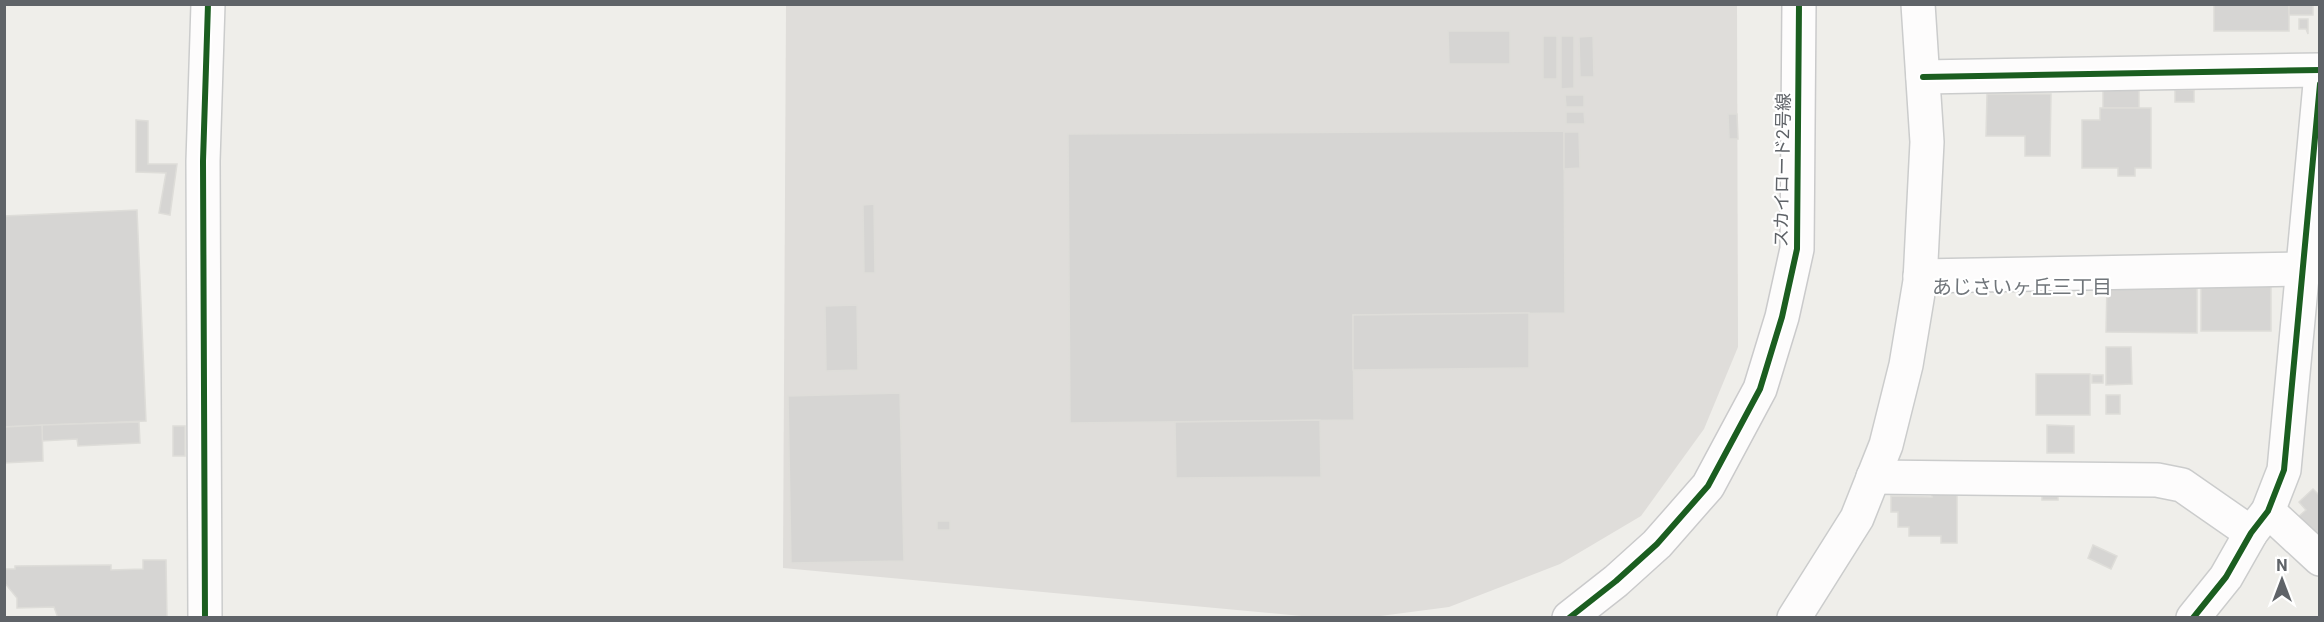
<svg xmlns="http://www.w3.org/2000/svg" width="2324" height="622" font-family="Roboto,'Noto Sans JP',sans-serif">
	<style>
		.industrial { fill: #dfddda }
		.building { fill: #d6d5d3; stroke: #deddd9; stroke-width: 1.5 }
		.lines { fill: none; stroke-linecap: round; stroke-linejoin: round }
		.street-casing { stroke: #cbcccc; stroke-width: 36 }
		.secondary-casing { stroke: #cacacb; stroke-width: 36 }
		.street { stroke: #fdfcfc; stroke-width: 33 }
		.secondary { stroke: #fdfcfc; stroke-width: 33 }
		.cycleway-casing { stroke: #fff; stroke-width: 10 }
		.cycleway { stroke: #1b5e20; stroke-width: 6 }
		.labels { text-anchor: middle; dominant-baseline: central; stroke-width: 4.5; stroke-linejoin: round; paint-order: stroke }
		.street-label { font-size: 18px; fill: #5f6368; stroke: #fff }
		.neighbourhood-label { font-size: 20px; fill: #70757a; stroke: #fff }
	</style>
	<rect width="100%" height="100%" fill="#efeeea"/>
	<!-- industrial -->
	<path class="industrial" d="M786 5H1737L1738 347 1704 429 1641 516 1560 564 1449 607 1365 618 1312 617 783 568Z"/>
	<!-- building -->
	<g class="building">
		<rect x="2214" y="4" width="75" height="27"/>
		<rect x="2289" y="4" width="24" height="11"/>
		<path d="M2299 19H2308V34L2306 29H2299Z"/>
		<path d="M1448 31H1510V64H1449Z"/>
		<rect x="1543" y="36" width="14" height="43"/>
		<path d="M1561 36H1574V88L1561 89Z"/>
		<path d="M1593 36 1594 77H1580L1579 37Z"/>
		<rect x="2103" y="81" width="36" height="27"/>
		<rect x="2175" y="90" width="19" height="12"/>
		<path d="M1987 94H2051L2050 156H2025V136H1986Z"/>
		<path d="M1565 95H1584V107H1566Z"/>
		<path d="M2100 108H2151V168H2135V176H2118V168H2082V120H2100Z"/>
		<path d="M1566 112H1584L1585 124H1566Z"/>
		<path d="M1728 114H1737L1738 139H1729Z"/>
		<path d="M136 120 148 121V164H177L170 215 159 213 166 173 136 172Z"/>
		<path d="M1564 131 1565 313 1353 315 1354 420 1070 423 1068 134Z"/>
		<path d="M1564 132H1579L1580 168 1564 169Z"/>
		<path d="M874 204 875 273H864L863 205Z"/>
		<path d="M137 210 146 421 4 427V216Z"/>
		<path d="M2107 284 2197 285V333L2106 332Z"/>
		<rect x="2201" y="284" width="70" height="47"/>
		<path d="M857 305 858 370 826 371 825 306Z"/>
		<path d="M1529 313V368L1353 370V315Z"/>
		<path d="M2106 347H2131L2132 384 2106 385Z"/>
		<rect x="2036" y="374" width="54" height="41"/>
		<rect x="2092" y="375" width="11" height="8"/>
		<path d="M900 393 904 561 791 563 788 396Z"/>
		<rect x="2106" y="395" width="14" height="19"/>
		<path d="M1320 420 1321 477 1176 478 1175 422Z"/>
		<path d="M139 422 140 443 78 446 77 439 42 441V425Z"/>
		<path d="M42 425 43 461 4 463V427Z"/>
		<path d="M2047 425 2074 426V453H2047Z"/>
		<rect x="173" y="426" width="12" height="30"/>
		<path d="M2313 489 2320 496V543L2297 518 2306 510 2299 502Z"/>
		<path d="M1932 492H1957V543H1941V536H1909V527H1898V512H1891V496L1932 497Z"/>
		<rect x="2042" y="492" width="16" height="8"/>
		<rect x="937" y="521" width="13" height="9"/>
		<path d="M2093 545 2117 556 2111 569 2088 558Z"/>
		<path d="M143 560H166L167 618H58L54 607 17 608V598L4 582V569H15V566L111 565V570L143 569Z"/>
	</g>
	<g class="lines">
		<defs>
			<g id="street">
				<path d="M1923 77 2320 70"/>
				<path d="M1920 276 2303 269"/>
				<path d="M1873 477 2157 480 2182 485 2251 533"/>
				<path d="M2268 511 2320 559"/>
				<path d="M205 618 203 161 208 4"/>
				<path d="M1794 618 1857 518 1886 445 1906 365 1920 281 1927 142 1918 4"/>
				<path d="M2193 618 2226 577 2251 533 2268 511 2284 470 2320 84"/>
			</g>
			<path id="secondary" d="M1569 618 1616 581 1657 544 1708 486 1760 389 1782 317 1797 249 1799 4"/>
		</defs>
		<!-- street casing -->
		<use href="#street" class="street-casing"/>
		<!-- secondary casing -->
		<use href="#secondary" class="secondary-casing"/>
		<!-- street -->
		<use href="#street" class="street"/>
		<!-- secondary -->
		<use href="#secondary" class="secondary"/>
		<defs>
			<g id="cycleway">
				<path d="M1923 77 2320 70"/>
				<path d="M205 618 203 161 208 4"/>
				<path d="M1569 618 1616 581 1657 544 1708 486 1760 389 1782 317 1797 249 1799 4"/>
				<path d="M2193 618 2226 577 2251 533 2268 511 2284 470 2320 84"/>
			</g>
		</defs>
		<!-- cycleway casing -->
		<use href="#cycleway" class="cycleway-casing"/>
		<!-- cycleway -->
		<use href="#cycleway" class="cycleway"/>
	</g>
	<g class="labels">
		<!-- street labels -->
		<g class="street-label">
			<text transform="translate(1782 170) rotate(-89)">スカイロード2号線</text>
		</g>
		<!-- neighbourhood labels -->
		<g class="neighbourhood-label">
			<text x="2022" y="287">あじさいヶ丘三丁目</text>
		</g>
	</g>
	<!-- border -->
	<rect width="2324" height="622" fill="none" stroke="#5f6368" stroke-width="12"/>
	<!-- north arrow -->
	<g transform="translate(2282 580)" stroke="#ffffff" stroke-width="4.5" paint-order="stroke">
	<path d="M0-4.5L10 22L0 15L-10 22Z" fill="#5f6368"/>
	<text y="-9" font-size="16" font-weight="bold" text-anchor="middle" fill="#5f6368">N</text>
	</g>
</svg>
